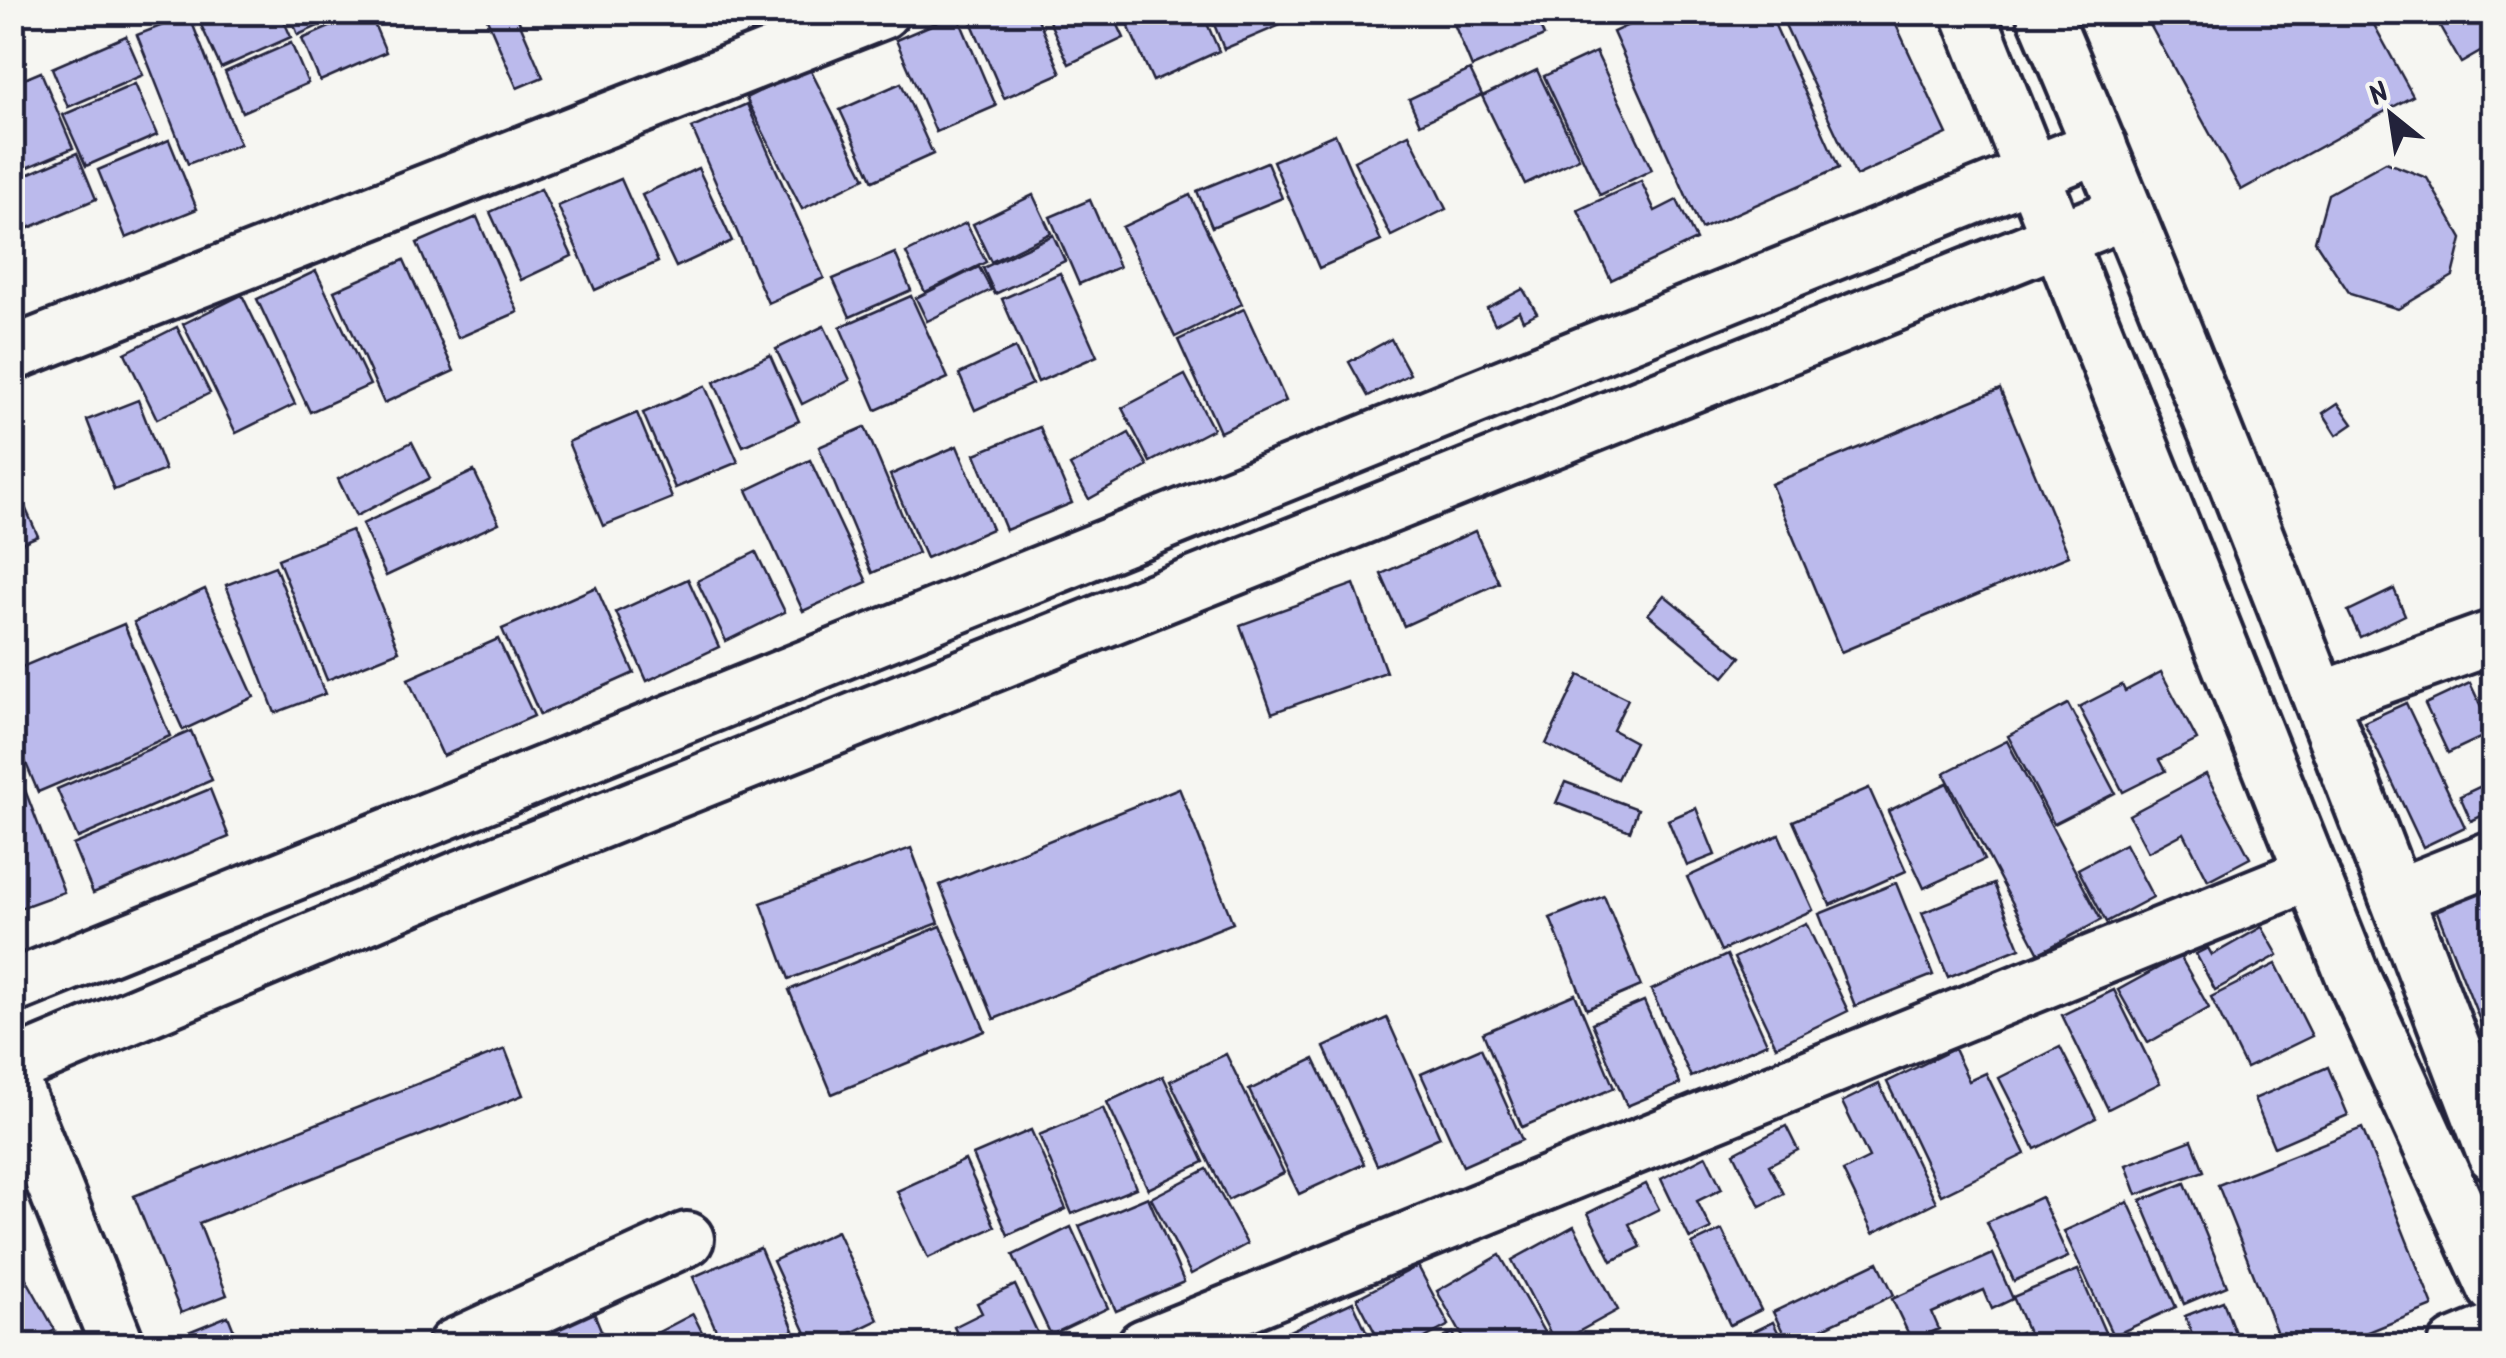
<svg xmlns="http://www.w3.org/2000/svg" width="2506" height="1358" font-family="Kalam,sans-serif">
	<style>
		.building { fill: #bbbaec; stroke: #22223b; stroke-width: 2.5 }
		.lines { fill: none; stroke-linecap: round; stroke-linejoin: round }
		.minor-casing { stroke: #22223b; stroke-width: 60 }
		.minor { stroke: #f6f6f2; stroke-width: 52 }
	</style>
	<rect width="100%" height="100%" fill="#f6f6f2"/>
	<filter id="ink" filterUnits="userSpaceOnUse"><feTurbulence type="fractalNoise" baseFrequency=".01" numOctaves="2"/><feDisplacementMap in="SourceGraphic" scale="20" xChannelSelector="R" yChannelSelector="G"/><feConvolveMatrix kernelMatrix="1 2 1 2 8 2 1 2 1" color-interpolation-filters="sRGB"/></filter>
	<g filter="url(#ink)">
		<!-- building -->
		<g class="building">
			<path d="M195 12H280L291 37 221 68Z"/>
			<path d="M289 12H349L298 35Z"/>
			<path d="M364 12H369L386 52 320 81 302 39Z"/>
			<path d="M484 12H515L543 77 517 88Z"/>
			<path d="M984 12H1035L1061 73 1004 98 970 19Z"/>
			<path d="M1045 12H1112L1124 38 1069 64Z"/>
			<path d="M1122 12H1202L1219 51 1153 81Z"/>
			<path d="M1209 12H1281L1285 23 1224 49Z"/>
			<path d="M1449 12H1534L1544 36 1472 67Z"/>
			<path d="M1657 12H1769L1839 168 1701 229 1613 32Z"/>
			<path d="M1779 12H1890L1947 134 1856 176Z"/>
			<path d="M2143 12H2367L2413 96 2241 190Z"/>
			<path d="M2458 12H2494V44L2461 63 2438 23Z"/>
			<path d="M957 14 996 106 936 132 896 40Z"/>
			<path d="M189 15 240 144 188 164 137 35Z"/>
			<path d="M126 36 143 75 68 107 52 68Z"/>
			<path d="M291 43 308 83 242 112 225 72Z"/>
			<path d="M1596 52 1652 170 1600 195 1544 76Z"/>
			<path d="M809 67 865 178 802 209 746 98Z"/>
			<path d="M1470 70 1482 95 1420 124 1409 99Z"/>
			<path d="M1537 70 1579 158 1525 184 1482 96Z"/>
			<path d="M41 72 73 148 12 174V84Z"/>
			<path d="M901 83 933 154 873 181 840 110Z"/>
			<path d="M135 84 157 135 86 166 63 115Z"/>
			<path d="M747 104 824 278 768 303 692 128Z"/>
			<path d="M1335 134 1381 241 1319 268 1273 161Z"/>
			<path d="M1409 134 1446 209 1391 236 1354 161Z"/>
			<path d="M169 140 197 209 126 238 98 170Z"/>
			<path d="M77 153 96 199 29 228 12 190V181Z"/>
			<path d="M1267 162 1282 198 1212 227 1197 191Z"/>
			<path d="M2386 162 2427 178 2462 239 2453 276 2398 309 2350 294 2315 241 2328 194Z"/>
			<path d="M698 168 732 241 676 267 642 195Z"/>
			<path d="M621 179 658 262 595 290 558 206Z"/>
			<path d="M1641 181 1655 211 1677 200 1696 240 1611 280 1578 210Z"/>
			<path d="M541 189 572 256 521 280 490 212Z"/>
			<path d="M1033 195 1051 233 991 262 973 224Z"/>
			<path d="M1190 195 1242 304 1175 337 1122 227Z"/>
			<path d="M1090 200 1119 267 1079 284 1050 217Z"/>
			<path d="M477 217 518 312 458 338 417 243Z"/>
			<path d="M966 223 986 262 925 292 906 253Z"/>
			<path d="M1053 235 1065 261 995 294 983 268Z"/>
			<path d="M895 253 911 290 850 317 833 279Z"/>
			<path d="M404 260 454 371 384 403 334 291Z"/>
			<path d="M979 267 991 290 927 321 916 298Z"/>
			<path d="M316 271 370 385 310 412 257 299Z"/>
			<path d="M1060 273 1097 356 1038 382 1002 299Z"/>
			<path d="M1523 289 1537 313 1523 320 1519 311 1495 324 1487 308Z"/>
			<path d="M242 295 295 404 236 433 183 324Z"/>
			<path d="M911 296 948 378 876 410 840 327Z"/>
			<path d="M1244 309 1286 401 1220 432 1178 340Z"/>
			<path d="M824 326 850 380 802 404 776 349Z"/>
			<path d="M177 327 210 393 157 419 125 353Z"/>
			<path d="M1391 339 1410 374 1368 396 1349 362Z"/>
			<path d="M1015 348 1032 384 975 410 959 374Z"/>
			<path d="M770 355 799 421 743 446 714 382Z"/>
			<path d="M1185 375 1213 429 1150 462 1122 408Z"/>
			<path d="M705 386 738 462 675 488 643 413Z"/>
			<path d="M2000 389 2069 556 1841 652 1771 484Z"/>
			<path d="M138 400 165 470 114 490 87 420Z"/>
			<path d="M2338 403 2353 424 2337 435 2323 413Z"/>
			<path d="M637 413 672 498 603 526 568 442Z"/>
			<path d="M865 427 918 553 872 573 819 447Z"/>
			<path d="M1040 427 1072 503 1006 530 975 454Z"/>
			<path d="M1129 433 1148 466 1089 499 1070 466Z"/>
			<path d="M412 442 430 478 356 516 338 479Z"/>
			<path d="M957 446 992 529 926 558 890 475Z"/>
			<path d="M810 460 867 582 803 611 747 490Z"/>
			<path d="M474 471 499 523 386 576 362 524Z"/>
			<path d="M12 478 38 536 12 547Z"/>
			<path d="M351 530 399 651 327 680 278 559Z"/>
			<path d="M1475 531 1499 583 1404 626 1381 574Z"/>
			<path d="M756 552 785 612 726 641 697 581Z"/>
			<path d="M275 566 325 694 275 713 226 585Z"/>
			<path d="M688 579 719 647 647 681 616 612Z"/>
			<path d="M1354 584 1386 672 1272 713 1240 625Z"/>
			<path d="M596 587 634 673 540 715 502 629Z"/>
			<path d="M205 589 254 697 183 730 134 622Z"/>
			<path d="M2394 589 2405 615 2360 637 2348 611Z"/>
			<path d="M1664 595 1741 657 1724 677 1648 614Z"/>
			<path d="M124 624 170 736 38 792 12 730V671Z"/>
			<path d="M498 639 534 716 443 756 408 679Z"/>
			<path d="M2161 672 2197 740 2159 760 2165 771 2123 792 2079 707 2122 685 2125 691Z"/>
			<path d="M1579 675 1628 699 1613 730 1635 742 1617 779 1546 744Z"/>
			<path d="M2470 683 2493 732 2448 753 2425 704Z"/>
			<path d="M2406 703 2465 827 2423 847 2364 722Z"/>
			<path d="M2068 704 2115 793 2054 824 2008 736Z"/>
			<path d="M191 731 212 780 78 838 57 789Z"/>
			<path d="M2007 741 2101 920 2039 953 1944 773Z"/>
			<path d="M12 756 64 892 12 911Z"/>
			<path d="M2206 774 2250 858 2208 880 2184 833 2148 852 2129 815Z"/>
			<path d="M2494 780V810L2471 821 2460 796Z"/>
			<path d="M1565 782 1638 809 1630 831 1556 803Z"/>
			<path d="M1947 783 1984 860 1924 888 1888 811Z"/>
			<path d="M1179 788 1233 923 994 1019 940 885Z"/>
			<path d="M1869 788 1906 871 1830 905 1793 821Z"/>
			<path d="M210 789 229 837 93 893 73 845Z"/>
			<path d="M1696 808 1715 855 1687 866 1668 820Z"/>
			<path d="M1779 835 1813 910 1721 951 1687 877Z"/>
			<path d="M2125 844 2153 897 2106 922 2078 869Z"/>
			<path d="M911 848 939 923 789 979 761 903Z"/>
			<path d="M1896 883 1933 975 1855 1006 1819 914Z"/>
			<path d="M1994 884 2020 948 1948 977 1922 913Z"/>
			<path d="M2494 886V1039L2488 1041 2436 909Z"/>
			<path d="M1604 896 1641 986 1587 1009 1550 918Z"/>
			<path d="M1806 923 1848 1011 1776 1046 1734 958Z"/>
			<path d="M941 926 985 1031 832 1094 789 990Z"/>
			<path d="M2262 927 2278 955 2215 990 2196 954 2208 948 2212 955Z"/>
			<path d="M1727 955 1767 1043 1691 1077 1651 990Z"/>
			<path d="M2180 956 2209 1008 2148 1043 2118 990Z"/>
			<path d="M2276 964 2312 1036 2246 1068 2211 997Z"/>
			<path d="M2114 990 2160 1083 2108 1109 2062 1015Z"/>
			<path d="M1575 994 1614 1088 1522 1127 1483 1033Z"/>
			<path d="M1644 1001 1680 1084 1627 1106 1592 1023Z"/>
			<path d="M1387 1018 1440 1137 1377 1165 1324 1047Z"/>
			<path d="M2060 1047 2096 1118 2035 1149 1999 1078Z"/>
			<path d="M1481 1048 1522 1140 1463 1166 1421 1074Z"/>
			<path d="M505 1049 523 1095 199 1223 227 1295 181 1313 134 1196Z"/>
			<path d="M1954 1049 1969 1081 1986 1073 2025 1154 1941 1195 1887 1082Z"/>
			<path d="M1226 1054 1284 1173 1228 1200 1170 1081Z"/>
			<path d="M1314 1059 1364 1164 1299 1194 1249 1090Z"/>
			<path d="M2328 1067 2348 1115 2274 1147 2254 1099Z"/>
			<path d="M1163 1076 1204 1162 1148 1189 1107 1102Z"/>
			<path d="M1879 1084 1936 1202 1873 1233 1843 1171 1869 1158 1842 1102Z"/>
			<path d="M1103 1108 1136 1188 1072 1214 1039 1135Z"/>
			<path d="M1786 1126 1798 1150 1769 1165 1784 1194 1760 1206 1734 1153Z"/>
			<path d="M2362 1128 2433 1306 2334 1346H2282L2218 1185Z"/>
			<path d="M1031 1130 1066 1209 1008 1235 973 1155Z"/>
			<path d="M2192 1140 2204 1171 2137 1195 2126 1165Z"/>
			<path d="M1706 1156 1722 1189 1697 1201 1711 1229 1690 1239 1661 1179Z"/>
			<path d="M965 1160 995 1227 928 1258 897 1191Z"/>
			<path d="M1207 1169 1247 1244 1191 1274 1151 1198Z"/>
			<path d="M2185 1183 2227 1286 2184 1304 2141 1201Z"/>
			<path d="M1646 1184 1659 1209 1629 1224 1641 1247 1612 1261 1588 1213Z"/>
			<path d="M1148 1197 1184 1282 1116 1311 1079 1226Z"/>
			<path d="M2041 1197 2068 1257 2014 1281 1987 1222Z"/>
			<path d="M2128 1202 2176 1307 2113 1336 2064 1231Z"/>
			<path d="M1574 1226 1618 1310 1556 1344 1512 1260Z"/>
			<path d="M1071 1227 1108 1308 1051 1335 1013 1255Z"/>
			<path d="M1722 1230 1761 1310 1730 1325 1692 1244Z"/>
			<path d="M837 1231 878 1320 824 1346H812L773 1261Z"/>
			<path d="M760 1248 794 1330 757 1346H723L693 1277Z"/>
			<path d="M1993 1254 2013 1299 1992 1309 1984 1290 1932 1313 1939 1329 1912 1341 1892 1299Z"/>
			<path d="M1500 1255 1552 1346H1468L1437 1291Z"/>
			<path d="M1878 1262 1894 1295 1789 1344 1773 1312Z"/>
			<path d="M1418 1266 1449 1325 1410 1346H1382L1357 1298Z"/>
			<path d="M2078 1270 2111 1346H2034L2013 1297Z"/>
			<path d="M23 1273 55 1330 28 1346H12V1278Z"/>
			<path d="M1015 1285 1040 1338 1023 1346H963L954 1327 982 1313 977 1303Z"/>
			<path d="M2223 1301 2240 1346H2197L2185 1316Z"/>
			<path d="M1353 1302 1373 1346H1288L1283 1334Z"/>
			<path d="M594 1313 606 1342 596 1346H544L539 1334Z"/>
			<path d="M693 1314 709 1346H632Z"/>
			<path d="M228 1316 240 1346H185L181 1335Z"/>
			<path d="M1773 1322 1785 1346H1730L1729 1343Z"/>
			<path d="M2021 1332 2028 1346H1995Z"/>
			<path d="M1453 1333 1460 1346H1428Z"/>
		</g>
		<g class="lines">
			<defs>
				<g id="minor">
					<path d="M1968 12 2354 979 2494 1287"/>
					<path d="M2043 12C2203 389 2349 771 2494 1154"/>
					<path d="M12 354 882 12"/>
					<path d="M2321 699 2494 637"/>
					<path d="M2396 896 2494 857"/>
					<path d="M12 987 2100 146"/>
					<path d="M12 1067 459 878 2126 212"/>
					<path d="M12 1080 118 1346"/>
					<path d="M454 1346 687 1239"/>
					<path d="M1144 1346 2312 873"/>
					<path d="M2455 1346 2494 1330"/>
				</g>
			</defs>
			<!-- minor casing -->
			<use href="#minor" class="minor-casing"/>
			<!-- minor -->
			<use href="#minor" class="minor"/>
		</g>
	</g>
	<!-- margin -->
	<rect width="2506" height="1358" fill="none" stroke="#f6f6f2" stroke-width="50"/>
	<rect x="25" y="25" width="2456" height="1308" fill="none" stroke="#22223b" stroke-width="4" filter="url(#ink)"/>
	<!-- north arrow -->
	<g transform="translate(2391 115) rotate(330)" stroke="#f6f6f2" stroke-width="8" paint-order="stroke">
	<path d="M0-8L18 38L0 25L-18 38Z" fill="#22223b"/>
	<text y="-15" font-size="28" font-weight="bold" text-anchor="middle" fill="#22223b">N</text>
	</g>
</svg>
